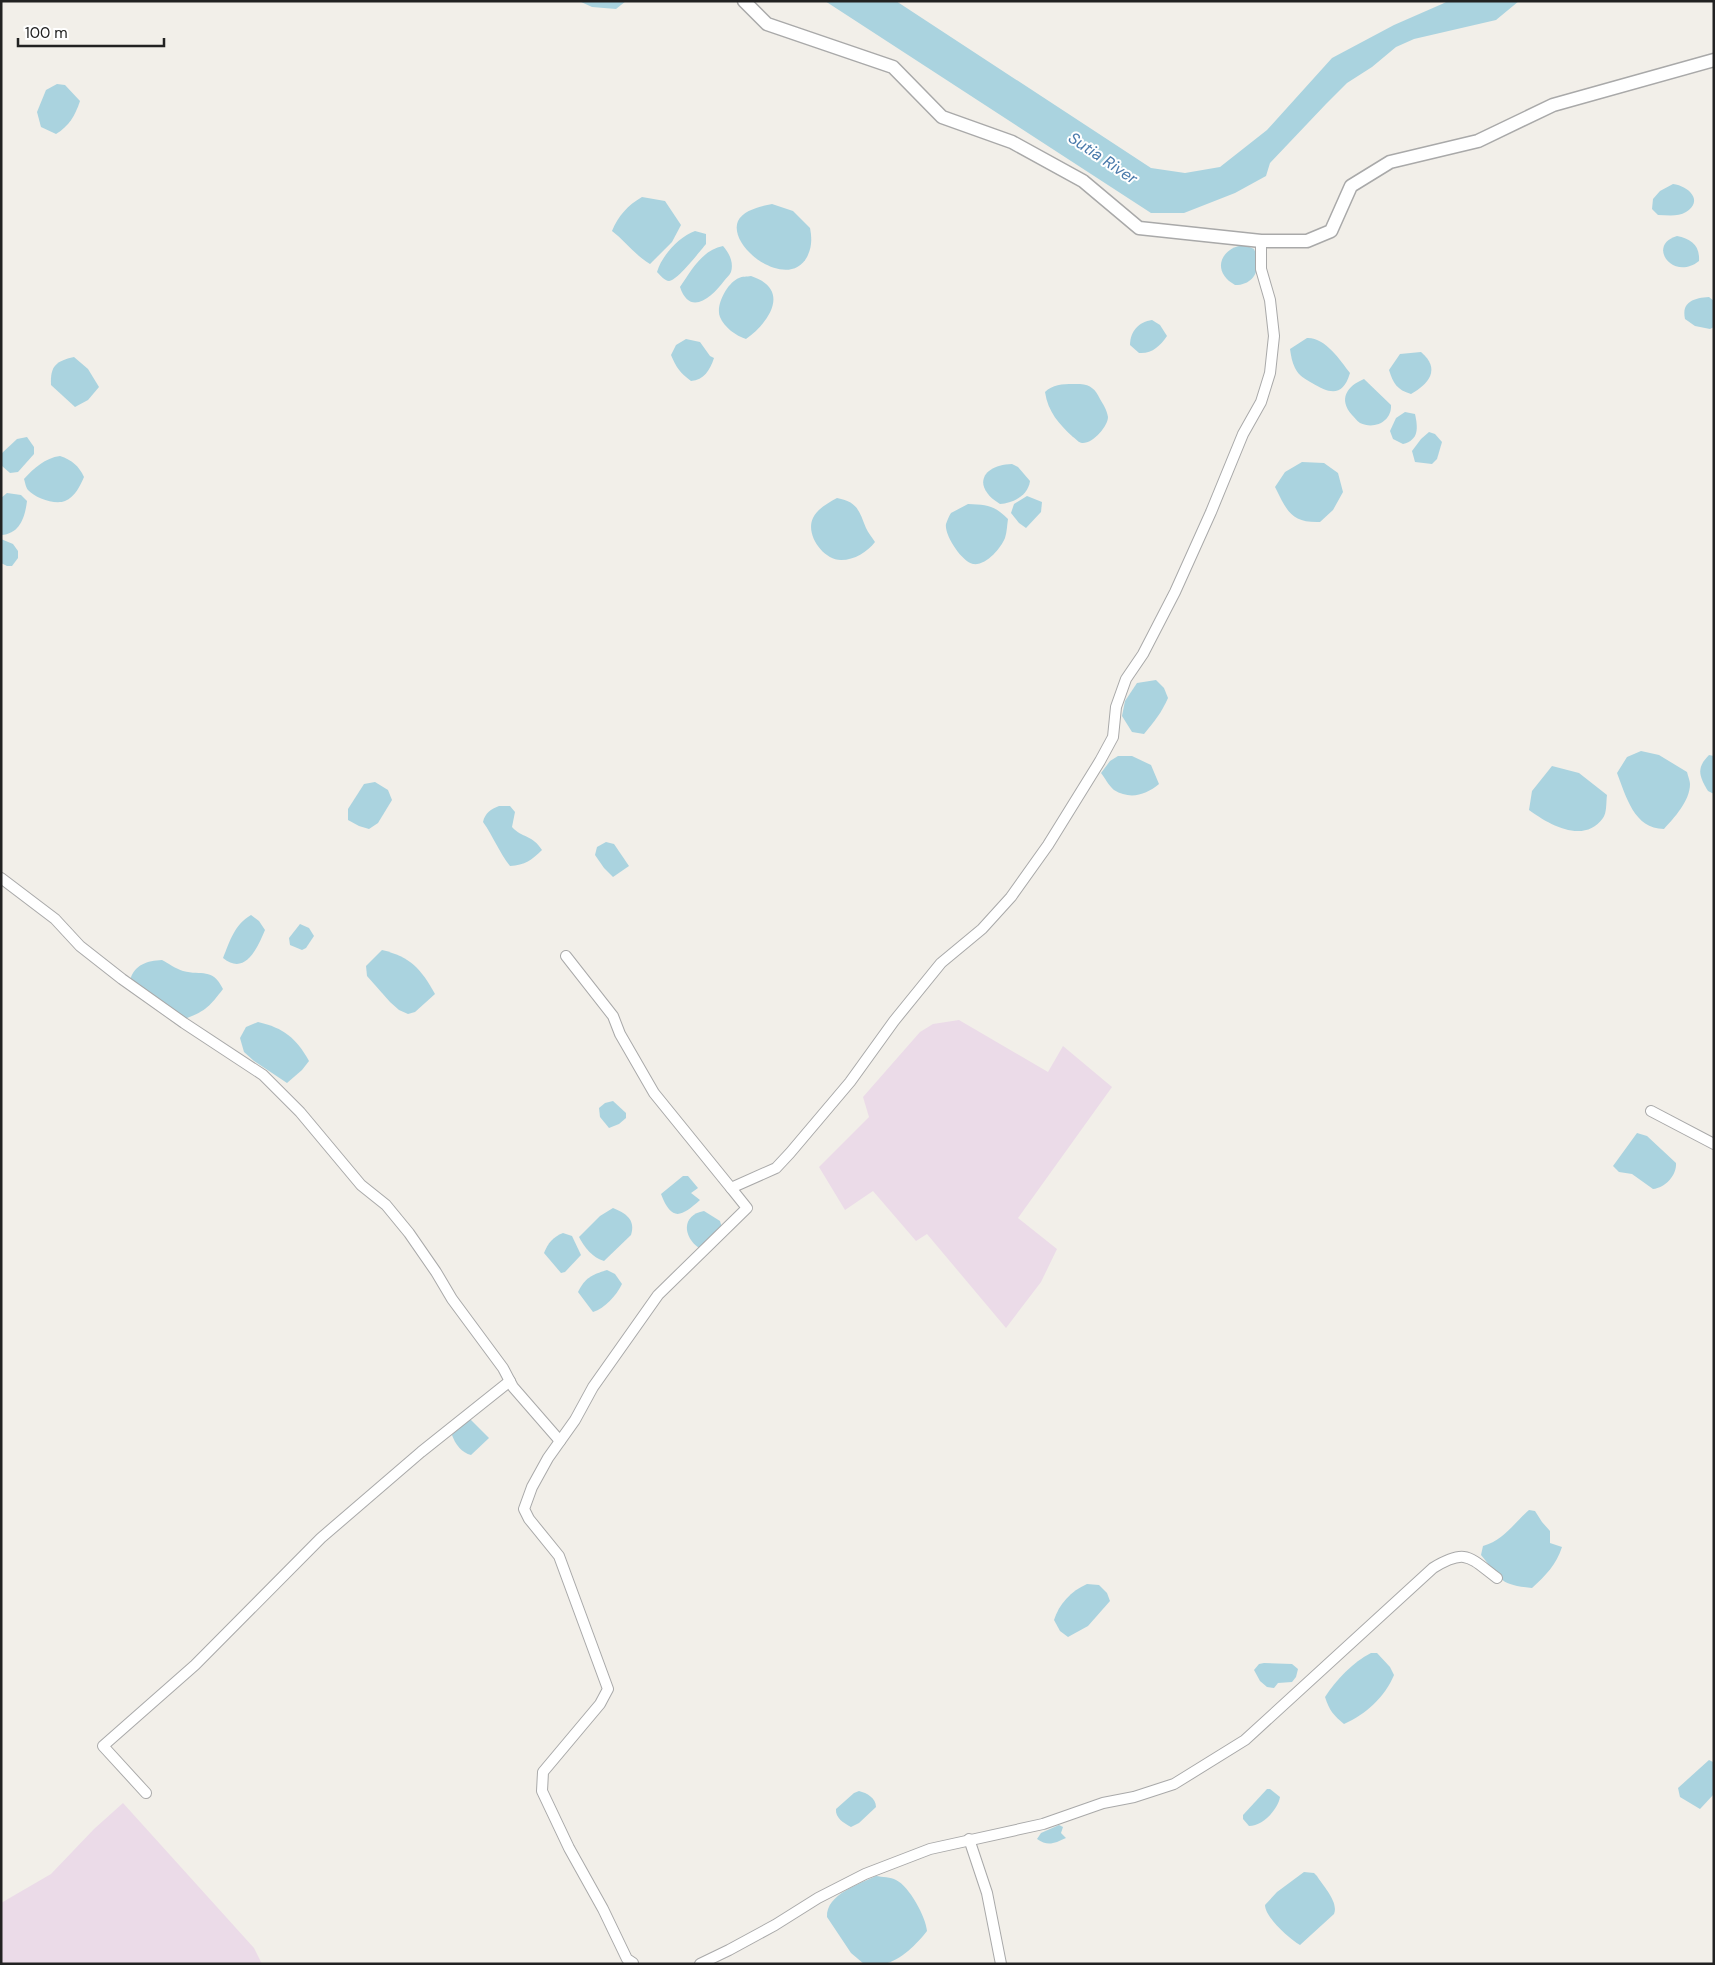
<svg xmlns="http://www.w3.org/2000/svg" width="1715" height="1965" font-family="'DM Sans',sans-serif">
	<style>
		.industrial { fill: #ebdbe8 }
		.water { fill: #aad3df }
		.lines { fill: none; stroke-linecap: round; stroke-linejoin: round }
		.minor-casing { stroke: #a9a9a9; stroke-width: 12 }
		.tertiary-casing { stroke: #a9a9a9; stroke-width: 15 }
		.minor { stroke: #fff; stroke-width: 10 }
		.tertiary { stroke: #fff; stroke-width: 12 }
		.labels { text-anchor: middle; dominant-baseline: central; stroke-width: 4; stroke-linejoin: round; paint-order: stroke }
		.water-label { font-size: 16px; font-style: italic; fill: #4a7aab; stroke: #fff }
	</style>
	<rect width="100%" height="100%" fill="#f2efe9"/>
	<!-- industrial -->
	<g class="industrial">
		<path d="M959 1020 1048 1072 1063 1046 1112 1087 1018 1218 1057 1249 1041 1282 1006 1328 927 1234 916 1241 873 1191 845 1210 819 1167 869 1117 863 1097 920 1032 933 1024Z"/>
		<path d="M123 1803 254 1948 262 1964H1V1903L51 1874 94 1829Z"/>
	</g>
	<!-- water -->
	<g class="water">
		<path d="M579 1H626L616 9 592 7Z"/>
		<path d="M825 1H896L1151 168 1185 173 1220 167 1267 130 1332 58 1394 25 1442 4 1448 1H1519L1496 20 1414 39 1396 47 1372 67 1347 83 1326 104 1270 163 1266 176 1235 193 1184 213H1151Z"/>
		<path d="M57 84 65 85 80 101C75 116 69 126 56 134L41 127 37 112 46 90Z"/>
		<path d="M1673 184C1689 186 1704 201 1686 212 1678 217 1667 215 1658 215L1652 209 1653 199 1660 191Z"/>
		<path d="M642 197 665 201 681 225 672 242 650 264C635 255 625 241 612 231 618 216 628 205 642 197Z"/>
		<path d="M772 204 793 211 810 228C812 239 812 247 807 257 788 292 727 247 738 221 743 210 762 206 772 204Z"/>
		<path d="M695 231 706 234V244C700 251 677 281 669 281 665 281 660 275 657 272 662 255 679 237 695 231Z"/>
		<path d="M1677 236C1691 239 1700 245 1699 261 1673 282 1646 245 1677 236Z"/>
		<path d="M1245 245 1254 249C1262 266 1256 285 1235 285 1211 272 1220 247 1245 245Z"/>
		<path d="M723 246C729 253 734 262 731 272 730 275 726 278 724 281 712 297 690 317 680 287 691 271 702 250 723 246Z"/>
		<path d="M751 276C791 289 770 322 746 339 736 336 724 327 720 317 715 305 728 282 739 278 742 276 747 277 751 276Z"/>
		<path d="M1709 297 1714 301V327L1710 329 1695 326 1685 319C1681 301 1695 298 1709 297Z"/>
		<path d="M1152 320 1160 325 1167 336C1160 346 1152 354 1139 353L1130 345C1130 331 1139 322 1152 320Z"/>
		<path d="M1307 338C1325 337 1340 360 1350 373 1343 397 1330 394 1312 383 1305 379 1299 376 1295 368 1292 362 1291 356 1290 349Z"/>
		<path d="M686 339 700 342 710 356 714 358C710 370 704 380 691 381 680 373 676 367 671 355L676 345Z"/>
		<path d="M1421 352C1441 369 1429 384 1411 394 1397 390 1393 383 1389 370L1400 354Z"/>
		<path d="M74 357 88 369 99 387 88 400 75 407 51 385C50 366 56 361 74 357Z"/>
		<path d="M1364 379 1391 405C1392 421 1375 430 1360 423 1357 421 1354 417 1352 415 1338 399 1347 386 1364 379Z"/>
		<path d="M1080 384C1091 385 1095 389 1100 399 1103 404 1107 410 1108 417 1108 426 1093 444 1082 443 1079 443 1076 439 1073 437 1059 424 1048 412 1045 392 1054 383 1067 384 1080 384Z"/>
		<path d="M1405 412 1415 414C1418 428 1419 440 1403 444L1393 439 1390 431 1396 418Z"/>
		<path d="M1429 432 1435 434 1442 442 1437 459 1432 464 1415 462 1412 451 1421 439Z"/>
		<path d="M27 437 34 447V454L18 472 10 473 2 466 1 454 17 439Z"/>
		<path d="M60 456C72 460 79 466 84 477 80 486 75 497 65 501 55 505 35 498 28 490 26 488 25 482 24 479 34 468 45 458 60 456Z"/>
		<path d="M1302 462 1324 463 1338 473 1343 492 1333 510 1320 522C1291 523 1287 511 1275 487L1285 472Z"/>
		<path d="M1012 464 1018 467 1030 481C1028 496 1013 503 1000 504 972 487 981 465 1012 464Z"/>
		<path d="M7 493 21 495 27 501C25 517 20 534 1 535V498Z"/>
		<path d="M1027 496 1042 502 1041 512 1026 528 1019 523 1011 513 1014 504Z"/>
		<path d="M837 498C858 502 859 511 866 528 868 533 872 537 875 542 867 552 855 560 841 560 823 560 805 534 813 518 817 509 828 503 837 498Z"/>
		<path d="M968 504C987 505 994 505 1008 519 1007 525 1007 532 1005 538 1001 548 986 566 973 564 962 562 944 535 946 524 947 521 949 516 951 513Z"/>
		<path d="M1 539 13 544 18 551V558L12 566H7L1 563Z"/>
		<path d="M1156 680 1164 688 1168 698C1162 712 1154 722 1144 734L1132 732 1122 716 1125 701 1137 683Z"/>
		<path d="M1641 751 1659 755 1687 772C1688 776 1690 781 1690 784 1690 801 1674 818 1664 829 1634 829 1626 796 1617 773L1627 757Z"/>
		<path d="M1709 755 1714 756V794L1708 791C1699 776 1696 768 1709 755Z"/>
		<path d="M1118 756H1132L1151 765 1159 784C1146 795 1130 800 1114 790 1109 786 1105 778 1101 773L1110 761Z"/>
		<path d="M1552 766 1579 773 1607 795C1606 802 1607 813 1603 818 1584 845 1548 824 1529 810L1532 791Z"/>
		<path d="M375 782 388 790 392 800 378 823 369 829 359 826 348 820V809L364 784Z"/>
		<path d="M499 806H510L515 812 512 827C522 838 533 835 542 850 532 860 525 865 510 866 499 852 493 836 483 822 485 813 491 809 499 806Z"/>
		<path d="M606 842 614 844 629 866 613 877 604 868 595 855 597 847Z"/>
		<path d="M251 915 259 921 265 930C257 949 245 976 223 958 230 941 234 925 251 915Z"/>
		<path d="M300 924 309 928 314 936 306 948 302 950 290 945 289 938Z"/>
		<path d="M382 950C411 957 421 969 435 994L415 1012 408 1014 399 1010 390 1002 367 976 366 966Z"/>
		<path d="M162 960C168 963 176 969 183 971 202 976 212 967 223 989 210 1006 205 1012 184 1019L130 980C135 964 147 961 162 960Z"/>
		<path d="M258 1022C284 1028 296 1038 309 1061L302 1070 287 1083 254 1061 244 1052 240 1038 246 1027Z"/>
		<path d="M613 1101 626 1113V1118L619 1124 609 1128 600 1117 599 1108 605 1103Z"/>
		<path d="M1637 1133 1647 1136 1676 1163C1677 1175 1665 1188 1653 1189L1632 1174 1619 1172 1613 1166Z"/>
		<path d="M683 1176H688L698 1188 691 1193 700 1200C682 1216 672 1223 661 1194Z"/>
		<path d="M613 1208C625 1213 636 1219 631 1235L604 1261C593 1258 584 1247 579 1237L600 1216Z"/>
		<path d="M704 1211 720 1221 722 1228 699 1248C683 1237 681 1215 704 1211Z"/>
		<path d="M563 1233 572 1236 581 1255 565 1272 561 1273 544 1253C548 1243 553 1237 563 1233Z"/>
		<path d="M607 1270 615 1274 622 1284C616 1296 605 1308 593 1312L578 1292C585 1278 591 1275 607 1270Z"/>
		<path d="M469 1418 489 1438 471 1455C462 1453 455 1444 452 1435Z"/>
		<path d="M1529 1510 1535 1511 1542 1522 1550 1531V1543L1562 1547C1556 1565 1546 1575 1532 1588 1499 1585 1501 1579 1481 1555L1483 1546C1504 1540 1513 1524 1529 1510Z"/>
		<path d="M1087 1584 1099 1585 1107 1593 1110 1601 1088 1626 1068 1637 1060 1631 1054 1620C1059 1604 1071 1591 1087 1584Z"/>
		<path d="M1371 1653H1377L1390 1667 1394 1675C1385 1697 1366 1714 1344 1724 1334 1716 1329 1710 1325 1697 1336 1680 1353 1662 1371 1653Z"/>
		<path d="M1264 1663 1292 1664 1298 1669 1296 1677 1292 1682 1278 1683 1274 1688 1267 1687 1260 1681 1254 1670 1259 1664Z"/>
		<path d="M1709 1760 1713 1762 1714 1794 1700 1809 1680 1797 1678 1788Z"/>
		<path d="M1267 1789H1270L1280 1797C1278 1809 1263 1826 1249 1826L1243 1819V1815Z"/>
		<path d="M859 1791C867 1793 876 1798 876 1807L859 1823 851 1827C844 1823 835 1818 836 1809L854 1793Z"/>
		<path d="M1059 1825 1063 1827 1061 1833 1066 1838C1055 1843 1048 1847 1037 1839L1041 1833Z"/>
		<path d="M1304 1872 1314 1873 1317 1876C1323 1886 1339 1902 1334 1914L1300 1945C1289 1939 1265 1917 1265 1905L1277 1892Z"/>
		<path d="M876 1876C882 1877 891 1877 896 1880 909 1886 926 1917 927 1931 918 1943 900 1961 884 1964 878 1965 870 1964 864 1964L851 1953 827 1917C826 1894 860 1884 876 1876Z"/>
	</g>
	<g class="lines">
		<defs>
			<g id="minor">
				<path d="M1 878 55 919 80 946 122 979 184 1023 263 1075 300 1112 361 1185 386 1205 409 1233 436 1272 452 1299 503 1368 513 1387 560 1441"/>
				<path d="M566 956 613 1016 620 1034 654 1093 731 1188 776 1168 790 1153 850 1082 894 1021 941 963 982 929 1011 897 1048 845 1100 761 1113 737 1116 707 1126 679 1143 654 1175 592 1211 512 1243 434 1261 402 1270 373 1274 336 1270 300 1261 269V241"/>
				<path d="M1651 1111 1714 1144"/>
				<path d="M146 1793 103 1746 195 1665 321 1538 421 1452 510 1381"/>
				<path d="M969 1839 987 1893 1001 1964"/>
				<path d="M633 1963 627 1959 603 1909 569 1848 542 1791 543 1772 600 1704 608 1689 559 1556 529 1519 524 1509 532 1487 548 1458 575 1420 593 1387 658 1295 747 1208 731 1188"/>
				<path d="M700 1964 729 1950 775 1925 818 1898 865 1874 930 1849 1043 1824 1103 1803 1134 1797 1174 1784 1245 1740 1433 1568C1466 1548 1469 1557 1497 1578"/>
			</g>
			<path id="tertiary" d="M744 1 767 24 893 67 942 117 1012 142 1083 181 1139 228 1261 241H1307L1331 231 1351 186 1390 162 1478 141 1553 105 1714 60"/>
		</defs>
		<!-- minor casing -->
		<use href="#minor" class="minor-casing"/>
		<!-- tertiary casing -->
		<use href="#tertiary" class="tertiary-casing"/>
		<!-- minor -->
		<use href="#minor" class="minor"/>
		<!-- tertiary -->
		<use href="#tertiary" class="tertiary"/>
	</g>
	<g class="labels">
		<!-- water labels -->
		<g class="water-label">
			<text transform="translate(1103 158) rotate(34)">Sutia River</text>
		</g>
	</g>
	<!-- border -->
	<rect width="1715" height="1965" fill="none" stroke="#222222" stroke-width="5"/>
	<!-- scale -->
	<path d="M18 38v8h146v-8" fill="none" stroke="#222222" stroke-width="2.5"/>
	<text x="25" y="38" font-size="15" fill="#222222" stroke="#ffffff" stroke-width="4" paint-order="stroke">100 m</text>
</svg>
